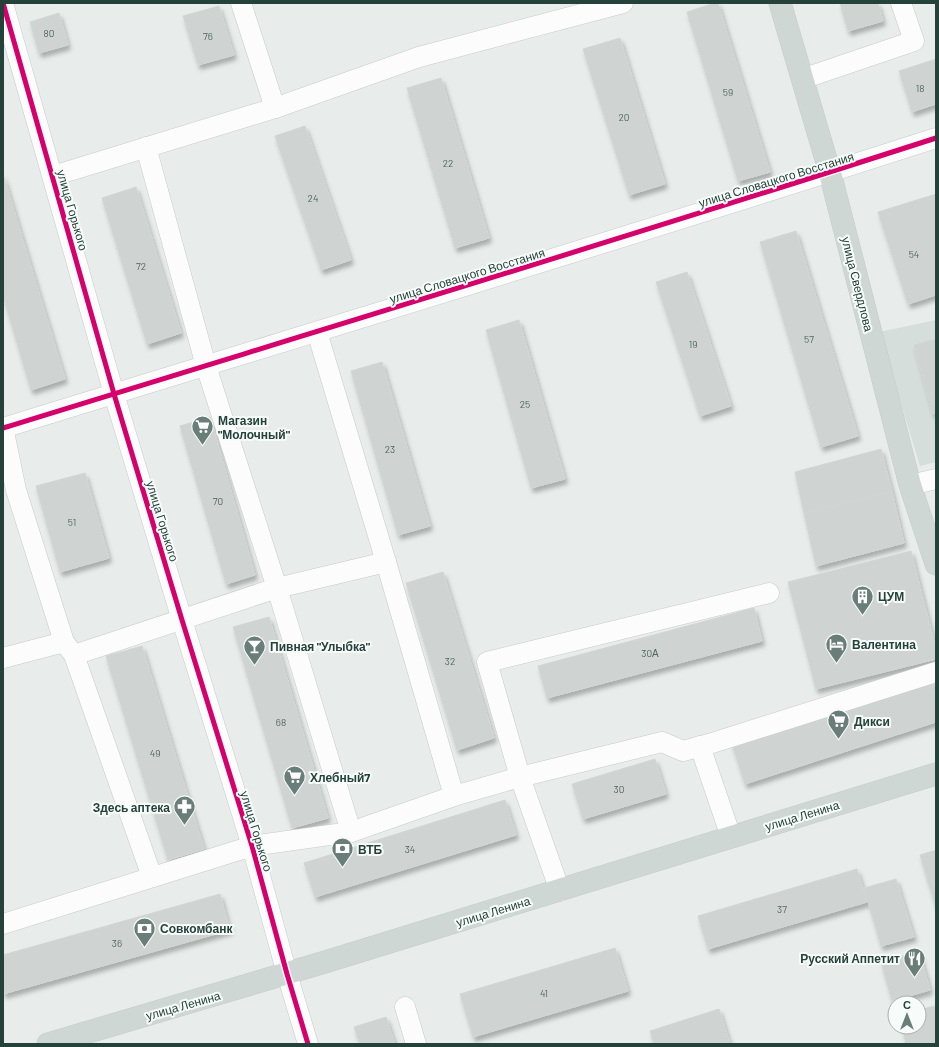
<svg xmlns="http://www.w3.org/2000/svg" width="939" height="1047" font-family="Barlow,sans-serif">
	<style>
		.built { fill: #d6dedb }
		.building { fill: #cfd4d2; stroke: #d1d6d4; filter: url(#shadow) }
		.lines { fill: none; stroke-linecap: round; stroke-linejoin: round }
		.minor-casing { stroke: #c5cac8; stroke-width: 21 }
		.major-casing { stroke: #c3ccc9; stroke-width: 23 }
		.minor { stroke: #fcfcfc; stroke-width: 20 }
		.major { stroke: #cfd7d5; stroke-width: 22 }
		.cycleway-casing { stroke: #f7fbf9; stroke-width: 8 }
		.cycleway { stroke: #d6006c; stroke-width: 5 }
		.labels { text-anchor: middle; dominant-baseline: central; stroke-width: 4; stroke-linejoin: round; paint-order: stroke }
		.number-label { font-size: 10px; fill: #506761 }
		.street-label { font-size: 12px; fill: #24423a; stroke: #f7fbf9 }
		.poi-label { font-size: 12px; font-weight: bold; fill: #24423a; stroke: #f7fbf9; text-anchor: start }
	</style>
	<defs>
		<filter id="shadow"><feDropShadow dx="2.5" dy="4.5" stdDeviation="2" flood-color="#0004"/></filter>
	</defs>
	<rect width="100%" height="100%" fill="#e8edeb"/>
	<!-- built -->
	<path class="built" d="M936 320V462L920 466 879 332Z"/>
	<!-- building -->
	<g class="building">
		<path d="M715 3H718L770 172 738 181 687 12Z"/>
		<path d="M840 3H878L883 21 848 31Z"/>
		<path d="M219 6 234 55 198 65 183 16Z"/>
		<path d="M59 13 68 45 39 53 30 22Z"/>
		<path d="M620 38 665 184 629 195 583 49Z"/>
		<path d="M936 59V104L912 112 899 71Z"/>
		<path d="M441 78 489 238 455 248 407 88Z"/>
		<path d="M305 126 351 260 321 270 275 136Z"/>
		<path d="M3 174 65 379 31 390 3 296Z"/>
		<path d="M136 187 181 333 147 344 102 198Z"/>
		<path d="M936 194V295L908 304 878 212Z"/>
		<path d="M796 231 858 436 821 447 760 242Z"/>
		<path d="M687 272 731 406 700 416 656 282Z"/>
		<path d="M519 320 565 479 531 488 486 330Z"/>
		<path d="M936 339V413L933 414 914 345Z"/>
		<path d="M382 362 430 526 398 535 351 371Z"/>
		<path d="M210 417 255 575 226 584 180 426Z"/>
		<path d="M881 449 892 492 804 513 795 472Z"/>
		<path d="M85 473 109 558 60 572 36 486Z"/>
		<path d="M892 492 904 543 816 566 804 513Z"/>
		<path d="M911 551 936 650V659L816 689 788 582Z"/>
		<path d="M443 572 494 738 457 750 406 583Z"/>
		<path d="M754 608 762 641 547 698 538 666Z"/>
		<path d="M269 617 328 818 292 828 233 627Z"/>
		<path d="M142 646 204 849 168 860 106 656Z"/>
		<path d="M929 677 936 697V722L745 784 731 741Z"/>
		<path d="M655 759 666 794 583 819 572 784Z"/>
		<path d="M505 800 516 835 315 897 304 863Z"/>
		<path d="M936 850V908L920 855Z"/>
		<path d="M857 869 867 902 708 949 698 916Z"/>
		<path d="M896 879 914 937 881 946 864 888Z"/>
		<path d="M220 894 230 930 3 994V955Z"/>
		<path d="M615 948 628 991 473 1037 460 994Z"/>
		<path d="M919 951 930 990 892 1001 881 962Z"/>
		<path d="M934 1006 936 1012V1044H906L902 1027H919V1010Z"/>
		<path d="M719 1009 730 1044H654L650 1031Z"/>
		<path d="M386 1017 395 1044H360L354 1027Z"/>
	</g>
	<g class="lines">
		<defs>
			<g id="minor">
				<path d="M3 3 114 394 182 620 252 846 287 974 308 1044"/>
				<path d="M802 79 914 41 901 3"/>
				<path d="M275 108 419 57 623 3"/>
				<path d="M53 176 275 108 241 3"/>
				<path d="M317 332 386 562 277 588 351 832"/>
				<path d="M3 427 16 490 64 642 74 655 277 588 206 366 146 147"/>
				<path d="M3 428C314 332 626 238 936 138"/>
				<path d="M910 485 936 479"/>
				<path d="M386 562 454 796"/>
				<path d="M74 655 152 877"/>
				<path d="M3 658 64 642"/>
				<path d="M700 746 731 837"/>
				<path d="M560 891 520 777 487 662 769 593"/>
				<path d="M3 924 252 846 351 832 454 796 520 777 662 742 683 751 709 744 936 672"/>
				<path d="M405 1007 416 1044"/>
			</g>
			<g id="major">
				<path d="M780 3 830 173 910 485 936 564"/>
				<path d="M48 1044 325 962 936 774"/>
			</g>
		</defs>
		<!-- minor casing -->
		<use href="#minor" class="minor-casing"/>
		<!-- major casing -->
		<use href="#major" class="major-casing"/>
		<!-- minor -->
		<use href="#minor" class="minor"/>
		<!-- major -->
		<use href="#major" class="major"/>
		<defs>
			<g id="cycleway">
				<path d="M3 3 114 394 182 620 252 846 287 974 308 1044"/>
				<path d="M3 428C314 332 626 238 936 138"/>
			</g>
		</defs>
		<!-- cycleway casing -->
		<use href="#cycleway" class="cycleway-casing"/>
		<!-- cycleway -->
		<use href="#cycleway" class="cycleway"/>
	</g>
	<!-- icons -->
	<defs>
		<symbol id="supermarket-pin" viewBox="-11 -11 22 30"><path d="M0 17L-7.5 6A9.5 9.5 0 1 1 7.5 6Z" fill="#697e78" stroke="#f7fbf9"/><path d="M-6-5.5h2.5l.6 2H6L4.5 2H-2.5L-4.4-4H-6ZM-1.5 3.2a1.3 1.3 0 1 0 .1 0ZM3 3.2a1.3 1.3 0 1 0 .1 0Z" fill="#fff"/></symbol>
		<symbol id="building-pin" viewBox="-11 -11 22 30"><path d="M0 17L-7.5 6A9.5 9.5 0 1 1 7.5 6Z" fill="#697e78" stroke="#f7fbf9"/><path d="M-4-6H4V6H1V3H-1V6H-4ZM-2.5-4.3h1.7v1.8h-1.7ZM.8-4.3h1.7v1.8H.8ZM-2.5-1h1.7V.8h-1.7ZM.8-1h1.7V.8H.8Z" fill="#fff"/></symbol>
		<symbol id="hotel-pin" viewBox="-11 -11 22 30"><path d="M0 17L-7.5 6A9.5 9.5 0 1 1 7.5 6Z" fill="#697e78" stroke="#f7fbf9"/><path d="M-6-4.5h1.5V1H6V5H4.5V3h-9V5H-6ZM-4 0a1.8 1.8 0 1 1 3.6 0ZM.5 0V-2.5h3Q6-2.5 6 0Z" fill="#fff"/></symbol>
		<symbol id="bar-pin" viewBox="-11 -11 22 30"><path d="M0 17L-7.5 6A9.5 9.5 0 1 1 7.5 6Z" fill="#697e78" stroke="#f7fbf9"/><path d="M-6-5H6L.8 .8V4.5H3.5V6h-7V4.5H-.8V.8Z" fill="#fff"/></symbol>
		<symbol id="pharmacy-pin" viewBox="-11 -11 22 30"><path d="M0 17L-7.5 6A9.5 9.5 0 1 1 7.5 6Z" fill="#697e78" stroke="#f7fbf9"/><path d="M-2-6h4v4h4v4h-4v4h-4v-4h-4v-4h4Z" fill="#fff"/></symbol>
		<symbol id="bank-pin" viewBox="-11 -11 22 30"><path d="M0 17L-7.5 6A9.5 9.5 0 1 1 7.5 6Z" fill="#697e78" stroke="#f7fbf9"/><path d="M-6-4H6V4H-6ZM0-2.3a2.3 2.3 0 1 0 0 4.6a2.3 2.3 0 1 0 0-4.6Z" fill="#fff"/></symbol>
		<symbol id="restaurant-pin" viewBox="-11 -11 22 30"><path d="M0 17L-7.5 6A9.5 9.5 0 1 1 7.5 6Z" fill="#697e78" stroke="#f7fbf9"/><path d="M-5-6h1v4h1v-4h1v4h1v-4h1v5L-1.5 .5V6h-2V.5L-5-1ZM5-6V6H3V1.5H1.5Q1.5-4 5-6Z" fill="#fff"/></symbol>
	</defs>
	<g fill-rule="evenodd">
		<use href="#supermarket-pin" x="190" y="414" width="25" height="34"/>
		<use href="#building-pin" x="850" y="584" width="25" height="34"/>
		<use href="#hotel-pin" x="824" y="632" width="25" height="34"/>
		<use href="#bar-pin" x="242" y="634" width="25" height="34"/>
		<use href="#supermarket-pin" x="826" y="708" width="25" height="34"/>
		<use href="#supermarket-pin" x="282" y="764" width="25" height="34"/>
		<use href="#pharmacy-pin" x="172" y="794" width="25" height="34"/>
		<use href="#bank-pin" x="330" y="836" width="25" height="34"/>
		<use href="#bank-pin" x="132" y="916" width="25" height="34"/>
		<use href="#restaurant-pin" x="902" y="946" width="25" height="34"/>
	</g>
	<g class="labels">
		<!-- number labels -->
		<g class="number-label">
			<text x="49" y="33">80</text>
			<text x="208" y="36">76</text>
			<text x="920" y="88">18</text>
			<text x="728" y="92">59</text>
			<text x="624" y="117">20</text>
			<text x="448" y="163">22</text>
			<text x="313" y="198">24</text>
			<text x="914" y="254">54</text>
			<text x="141" y="266">72</text>
			<text x="809" y="339">57</text>
			<text x="693" y="344">19</text>
			<text x="525" y="404">25</text>
			<text x="390" y="449">23</text>
			<text x="218" y="501">70</text>
			<text x="72" y="522">51</text>
			<text x="650" y="653">30А</text>
			<text x="450" y="661">32</text>
			<text x="281" y="722">68</text>
			<text x="155" y="753">49</text>
			<text x="619" y="789">30</text>
			<text x="410" y="849">34</text>
			<text x="782" y="909">37</text>
			<text x="117" y="943">36</text>
			<text x="544" y="993">41</text>
		</g>
		<!-- street labels -->
		<g class="street-label">
			<text transform="translate(776 179) rotate(-17)">улица Словацкого Восстания</text>
			<text transform="translate(73 210) rotate(74)">улица Горького</text>
			<text transform="translate(467 275) rotate(-17)">улица Словацкого Восстания</text>
			<text transform="translate(858 284) rotate(76)">улица Свердлова</text>
			<text transform="translate(163 521) rotate(73)">улица Горького</text>
			<text transform="translate(802 815) rotate(-17)">улица Ленина</text>
			<text transform="translate(257 831) rotate(73)">улица Горького</text>
			<text transform="translate(493 911) rotate(-17)">улица Ленина</text>
			<text transform="translate(183 1005) rotate(-16)">улица Ленина</text>
		</g>
		<!-- poi labels -->
		<g class="poi-label">
			<text x="218" y="420">Магазин<tspan x="218" dy="14">"Молочный"</tspan></text>
			<text x="878" y="596">ЦУМ</text>
			<text x="852" y="644">Валентина</text>
			<text x="270" y="646">Пивная "Улыбка"</text>
			<text x="854" y="721">Дикси</text>
			<text x="310" y="777">Хлебный7</text>
			<text x="170" y="807" text-anchor="end">Здесь аптека</text>
			<text x="358" y="849">ВТБ</text>
			<text x="160" y="928">Совкомбанк</text>
			<text x="900" y="958" text-anchor="end">Русский Аппетит</text>
		</g>
	</g>
	<!-- border -->
	<rect width="939" height="1047" fill="none" stroke="#24423a" stroke-width="8"/>
	<!-- north arrow -->
	<g transform="translate(907 1015)"><circle r="19" fill="#f7fbf9" stroke="#a3b1ad"/>
	<path d="M0-3L7 15L0 10L-7 15Z" fill="#697e78"/>
	<text y="-6" font-size="11" font-weight="bold" text-anchor="middle" fill="#24423a">С</text>
	</g>
</svg>
